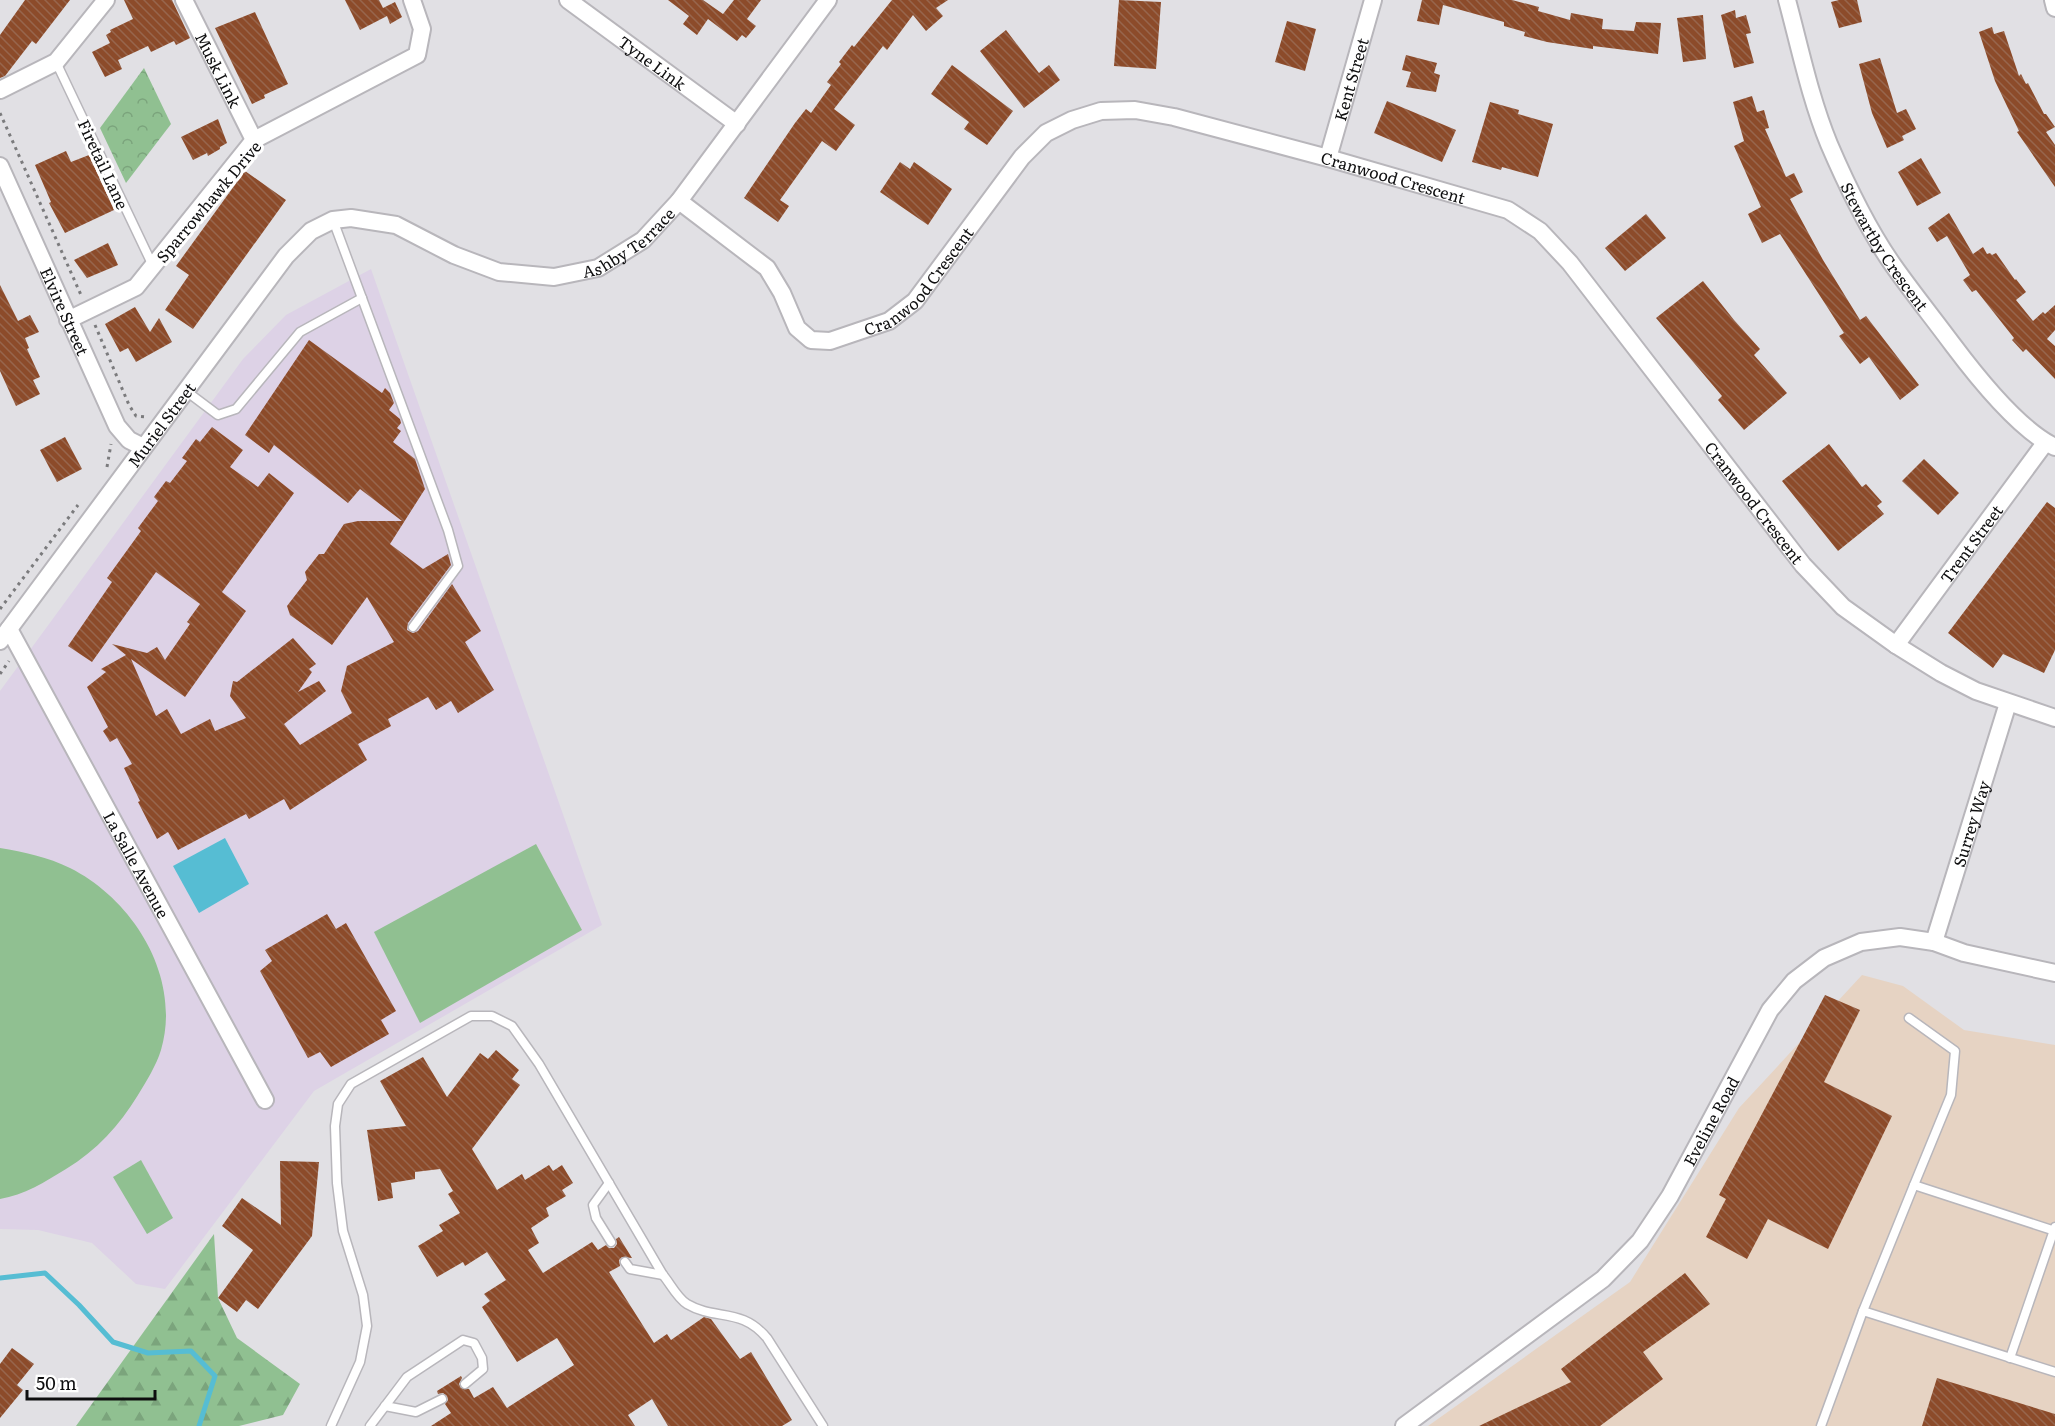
<svg xmlns="http://www.w3.org/2000/svg" width="2055" height="1426" font-family="Literata,serif">
	<style>
		.industrial { fill: #e6d3c3 }
		.education { fill: #ddd2e6 }
		.forest { fill: url(#forest-firs) }
		.park { fill: url(#park-crowns) }
		.garden { fill: #90c091 }
		.water { fill: #56bdd3 }
		.lines { fill: none; stroke-linecap: round; stroke-linejoin: round }
		.stream { stroke: #56bdd3; stroke-width: 5 }
		.building { fill: url(#building-back-hatch) }
		.lane-casing { stroke: #b8b6bb; stroke-width: 11 }
		.street-casing { stroke: #b8b6bb; stroke-width: 20 }
		.path { stroke: #7b7b7d; stroke-width: 3; stroke-dasharray: 3 4.5; stroke-linecap: butt }
		.lane { stroke: #fff; stroke-width: 8 }
		.street { stroke: #fff; stroke-width: 16 }
		.labels { text-anchor: middle; dominant-baseline: central; stroke-width: 6; stroke-linejoin: round; paint-order: stroke }
		.street-label { font-size: 16px; fill: #0e0e0f; stroke: #fff }
	</style>
	<defs>
		<pattern id="forest-firs" width="22" height="20" patternUnits="userSpaceOnUse" patternTransform="scale(1.5)"><rect width="22" height="20" fill="#90c091"/><path d="M5 1l3.5 6h-7zM16 11l3.5 6h-7z" fill="#7ba47c"/></pattern>
		<pattern id="park-crowns" width="20" height="18" patternUnits="userSpaceOnUse" patternTransform="scale(1.5)"><rect width="20" height="18" fill="#90c091"/><path d="M2 6a3 3 0 1 1 6 0M12 15a3 3 0 1 1 6 0" fill="none" stroke="#7ba47c"/></pattern>
		<pattern id="building-back-hatch" width="6" height="6" patternUnits="userSpaceOnUse" patternTransform="scale(1.5)"><rect width="6" height="6" fill="#8c4b2a"/><path d="M-1 5l2 2M0 0l6 6M5-1l2 2" fill="none" stroke="#97664d"/></pattern>
	</defs>
	<rect width="100%" height="100%" fill="#e1e0e4"/>
	<!-- industrial -->
	<path class="industrial" d="M1862 975 1903 986 1964 1030 2055 1045V1426H1428L1630 1282 1739 1108Z"/>
	<!-- education -->
	<path class="education" d="M371 269 602 925 314 1091 165 1289 136 1284 92 1243 38 1230 0 1229V691L243 359 286 315Z"/>
	<!-- forest -->
	<path class="forest" d="M214 1234 218 1298 237 1338 300 1384 283 1415 239 1426H76Z"/>
	<!-- park -->
	<path class="park" d="M144 68 171 124 126 183 100 128Z"/>
	<!-- garden -->
	<g class="garden">
		<path d="M536 844 582 930 420 1023 374 932Z"/>
		<path d="M0 848C24 852 48 857 70 868 134 900 182 978 161 1050 156 1066 147 1080 138 1095 119 1126 97 1150 66 1169 45 1182 24 1195 0 1199Z"/>
		<path d="M141 1160 173 1218 147 1234 113 1177Z"/>
	</g>
	<!-- water -->
	<path class="water" d="M225 838 249 884 199 913 173 866Z"/>
	<g class="lines">
		<!-- stream -->
		<path class="stream" d="M0 1278 45 1273 79 1305 113 1342 148 1353 191 1351 215 1376 199 1426"/>
	</g>
	<!-- building -->
	<g class="building">
		<path d="M25 0H70L36 44 32 41 5 76 0 78V35Z"/>
		<path d="M124 0H172L190 38 176 45 174 41 151 52 148 46 118 60 122 69 105 77 92 52 110 43 106 35 111 32 110 30 133 19Z"/>
		<path d="M345 0H379L383 8 395 2 402 17 390 24 387 16 360 30Z"/>
		<path d="M668 0H703L723 14 734 0H761L747 19 756 26 746 38 742 35 737 41 708 19 697 35 683 24 689 16Z"/>
		<path d="M892 0H948L936 8 943 16 926 31 913 15 887 50 883 46 834 109 855 125 836 151 822 141 780 200 789 206 778 222 744 198 795 123 806 109 811 113 831 85 827 82 841 64 839 62 852 45 854 47Z"/>
		<path d="M1119 0 1161 2 1156 69 1114 66Z"/>
		<path d="M1422 0H1512L1539 7 1538 11 1570 20 1571 13 1603 19 1602 29 1634 31 1636 22 1661 23 1658 54 1593 46V49L1547 42 1524 36 1525 32 1504 26V22L1443 5 1439 25 1417 21Z"/>
		<path d="M1839 0H1857L1862 22 1839 28 1831 2Z"/>
		<path d="M1735 10 1736 18 1746 15 1751 33 1746 34 1754 63 1734 68 1721 15Z"/>
		<path d="M255 12 288 84 264 95 265 98 252 104 215 28Z"/>
		<path d="M1703 15 1706 59 1683 62 1677 18Z"/>
		<path d="M1287 21 1316 29 1305 71 1275 62Z"/>
		<path d="M1992 27 1994 34 2004 31 2019 76 2021 74 2026 84 2028 83 2044 114H2046L2055 127 2046 132 2055 145V187L2017 132 2019 131 1995 81 1979 32Z"/>
		<path d="M1006 30 1039 73 1049 65 1060 80 1024 108 980 51Z"/>
		<path d="M1406 55 1437 63 1434 73 1440 75 1436 92 1406 87 1411 72 1402 70Z"/>
		<path d="M1880 58 1897 113 1906 109 1916 129 1902 136 1904 140 1887 148 1872 113 1859 64Z"/>
		<path d="M952 65 1013 111 987 145 964 129 969 122 931 94Z"/>
		<path d="M1752 96 1757 112 1764 110 1769 128 1765 129 1786 177 1794 173 1803 192 1790 199 1823 260 1860 320 1866 316 1919 385 1900 400 1869 357 1860 364 1839 336 1844 333 1780 234 1762 243 1748 214 1761 207 1734 146 1744 141 1733 102Z"/>
		<path d="M1387 101 1456 130 1442 162 1374 133Z"/>
		<path d="M1490 102 1519 110 1518 114 1553 124 1538 177 1502 167 1501 170 1472 162Z"/>
		<path d="M218 119 227 143 220 147V149L208 156 207 153 193 160 181 137Z"/>
		<path d="M66 151 71 162 89 155 114 210 65 233 49 203 51 202 35 165Z"/>
		<path d="M1921 158 1941 193 1917 206 1898 172Z"/>
		<path d="M900 162 910 169 914 162 952 189 928 225 880 192Z"/>
		<path d="M245 171 286 200 193 329 165 310 189 275 176 266Z"/>
		<path d="M1949 213 1973 254 1983 247 1987 254 1990 253 1992 255 1996 253 2015 280 2016 279 2026 292 2016 300 2033 321 2043 312 2045 314 2055 305V330L2047 339 2055 346V379L2026 349 2023 352 2012 340 2014 338 1976 290 1972 292 1963 280 1970 275 1947 236 1937 242 1928 228Z"/>
		<path d="M1646 214 1666 238 1625 271 1605 248Z"/>
		<path d="M108 243 118 265 87 278 74 260Z"/>
		<path d="M1703 281 1734 320 1760 349 1754 355 1787 393 1744 430 1718 400 1722 396 1656 318Z"/>
		<path d="M0 285 18 321 30 315 39 332 25 338 29 348 27 349 40 377 33 380 40 394 16 406 0 371Z"/>
		<path d="M135 307 150 332 159 318 172 342 136 362 128 348 120 352 105 324Z"/>
		<path d="M309 340 382 393 385 388 390 393 394 403 389 410 400 419 401 423 397 428 401 431 393 442 415 459 425 489 390 544 423 569 448 554 451 565 408 623 407 630 413 633 418 631 452 584 481 631 465 642 494 690 458 713 451 701 436 710 428 697 388 719 391 726 358 744 367 760 290 810 284 799 249 819 246 814 178 850 168 832 157 839 138 802 140 801 124 768 132 764 117 738 110 742 103 731 108 727 87 687 106 672 101 669 126 655 112 644 147 653 157 647 165 660 190 624 187 622 200 604 156 572 92 662 68 646 112 582 107 578 141 531 138 528 158 501 154 497 166 481 170 483 187 461 182 458 196 439 200 442 212 427 243 450 230 467 258 487 269 473 294 493 222 592 246 611 185 697 131 659 156 716 167 709 181 734 210 719 215 731 246 718 230 696 233 681 237 682 293 638 316 664 309 669 312 672 298 692 319 681 326 691 284 724 300 745 352 713 341 691 347 666 394 642 367 597 332 645 290 615 287 606 307 580 305 572 319 554H324L344 524 358 521H402L360 489 348 503 274 445 269 453 245 435Z"/>
		<path d="M65 437 82 469 57 482 40 450Z"/>
		<path d="M1829 444 1862 487 1866 484 1882 502 1877 506 1884 514 1838 551 1782 481Z"/>
		<path d="M1924 459 1959 493 1938 515 1902 481Z"/>
		<path d="M2047 502 2055 508V650L2044 673 2003 654 1993 668 1948 633Z"/>
		<path d="M327 914 336 929 346 923 396 1011 381 1020 389 1034 331 1067 320 1052 308 1058 260 971 272 961 265 950Z"/>
		<path d="M1825 995 1860 1010 1824 1082 1892 1116 1828 1249 1768 1219 1747 1259 1706 1237 1726 1199 1719 1195Z"/>
		<path d="M496 1050 519 1070 512 1079 520 1085 472 1149 497 1190 522 1174 525 1180 549 1165 553 1171 562 1165 573 1183 562 1190 566 1196 546 1208 549 1216 531 1228 539 1243 528 1250 543 1273 592 1242 598 1250 606 1245 609 1248H614L617 1244 616 1239 619 1237 632 1258 622 1257 619 1260 620 1266 609 1272 654 1343 667 1334 671 1340 704 1317 711 1319 740 1359 751 1352 792 1420 782 1426H668L652 1399 628 1415 635 1426H431L451 1413 445 1404 448 1400 447 1396 443 1393 438 1394 437 1391 461 1376 462 1378 459 1384 461 1388 469 1389 474 1398 493 1387 507 1408 574 1365 557 1338 517 1362 482 1307 490 1301 484 1294 506 1280 487 1252 465 1266 463 1262 437 1277 418 1246 443 1231 439 1225 460 1213 448 1194 453 1191 440 1169 415 1172V1179L391 1183 393 1198 378 1201 367 1130 406 1126 380 1081 423 1057 447 1097 480 1053 488 1059Z"/>
		<path d="M280 1161 319 1162 312 1236 258 1309 246 1300 237 1312 218 1298 253 1250 222 1226 242 1198 281 1225Z"/>
		<path d="M1685 1273 1710 1304 1643 1352 1663 1379 1600 1426H1479L1571 1382 1561 1369Z"/>
		<path d="M12 1348 34 1364 17 1385 23 1390 0 1418V1364Z"/>
		<path d="M1937 1378 2055 1414V1426H1922Z"/>
	</g>
	<g class="lines">
		<defs>
			<g id="lane">
				<path d="M56 62 153 266"/>
				<path d="M333 220 448 530 458 566 413 627"/>
				<path d="M186 391 218 415 236 409 300 332 362 298"/>
				<path d="M1909 1018 1955 1051 1951 1095 1914 1185"/>
				<path d="M609 1183 593 1205 596 1218 611 1242"/>
				<path d="M625 1262 630 1269 663 1275"/>
				<path d="M1863 1311 1914 1185 2055 1231"/>
				<path d="M2010 1358 2055 1227"/>
				<path d="M385 1406 416 1412 442 1399"/>
				<path d="M331 1426 360 1362 367 1326 363 1295 343 1231 337 1183 335 1126 338 1104 351 1084 471 1016H492L512 1026 539 1064 663 1275C670 1283 677 1298 687 1304 716 1321 741 1307 767 1338L823 1426"/>
				<path d="M370 1426 407 1377 463 1340 474 1343 482 1358 483 1369 465 1384"/>
				<path d="M1821 1426 1863 1311 2055 1372"/>
			</g>
			<g id="street">
				<path id="s1" d="M184 0 254 140"/>
				<path id="s2" d="M568 0 737 124"/>
				<path id="s3" d="M1787 0C1800 48 1810 98 1829 144 1847 186 1867 228 1893 265 1912 292 1933 318 1953 345 1977 377 2019 430 2055 447"/>
				<path d="M2053 0 2055 8"/>
				<path d="M0 90 56 62 106 0"/>
				<path id="s4" d="M1328 158 1373 0"/>
				<path id="s5" d="M0 166 117 426 129 440 143 447"/>
				<path id="s6" d="M679 201 767 268 782 293 797 328 811 340 830 341 889 321 915 301 1022 157 1046 133 1072 120 1101 111 1135 110 1174 117 1328 158 1508 210 1540 231 1570 263 1803 565 1843 607 1896 645 1941 673 1976 691 2055 718"/>
				<path d="M68 320 136 287 254 140 417 55 422 29 412 0"/>
				<path id="s7" d="M9 629 265 1100"/>
				<path id="s8" d="M0 641 286 256 311 231 333 220 351 218 396 225 454 255 499 272 554 277 598 268 643 240 679 201 828 0"/>
				<path id="s9" d="M1896 645 2045 443"/>
				<path id="s10" d="M1934 942 2008 703"/>
				<path id="s11" d="M1404 1426 1603 1279 1640 1241 1670 1196 1770 1010 1794 981 1824 958 1861 942 1900 937 1934 942 1964 953 2055 973"/>
			</g>
		</defs>
		<!-- lane casing -->
		<use href="#lane" class="lane-casing"/>
		<!-- street casing -->
		<use href="#street" class="street-casing"/>
		<!-- path -->
		<g class="path">
			<path d="M0 113 81 295"/>
			<path d="M95 325 129 405 136 416 147 417"/>
			<path d="M107 467 111 444"/>
			<path d="M0 609 78 505"/>
			<path d="M0 674 9 661"/>
		</g>
		<!-- lane -->
		<use href="#lane" class="lane"/>
		<!-- street -->
		<use href="#street" class="street"/>
	</g>
	<g class="labels">
		<!-- street labels -->
		<g class="street-label">
			<text stroke="none"><textPath href="#s2" startOffset="105">Tyne Link</textPath></text>
			<text stroke="none"><textPath href="#s1" startOffset="78">Musk Link</textPath></text>
			<text stroke="none"><textPath href="#s4" startOffset="82">Kent Street</textPath></text>
			<text transform="translate(104 164) rotate(65)">Firetail Lane</text>
			<text stroke="none"><textPath href="#s6" startOffset="884">Cranwood Crescent</textPath></text>
			<text transform="translate(208 201) rotate(-50)">Sparrowhawk Drive</text>
			<text stroke="none"><textPath href="#s8" startOffset="856">Ashby Terrace</textPath></text>
			<text stroke="none"><textPath href="#s3" startOffset="267">Stewartby Crescent</textPath></text>
			<text stroke="none"><textPath href="#s6" startOffset="326">Cranwood Crescent</textPath></text>
			<text stroke="none"><textPath href="#s5" startOffset="159">Elvire Street</textPath></text>
			<text stroke="none"><textPath href="#s8" startOffset="270">Muriel Street</textPath></text>
			<text stroke="none"><textPath href="#s6" startOffset="1388">Cranwood Crescent</textPath></text>
			<text stroke="none"><textPath href="#s9" startOffset="126">Trent Street</textPath></text>
			<text stroke="none"><textPath href="#s10" startOffset="124">Surrey Way</textPath></text>
			<text stroke="none"><textPath href="#s7" startOffset="268">La Salle Avenue</textPath></text>
			<text stroke="none"><textPath href="#s11" startOffset="440">Eveline Road</textPath></text>
		</g>
	</g>
	<!-- scale -->
	<path d="M27 1390v9h128v-9" fill="none" stroke="#0e0e0f" stroke-width="3"/>
	<text x="36" y="1390" font-size="18" fill="#0e0e0f" stroke="#ffffff" stroke-width="4.5" paint-order="stroke">50 m</text>
</svg>
